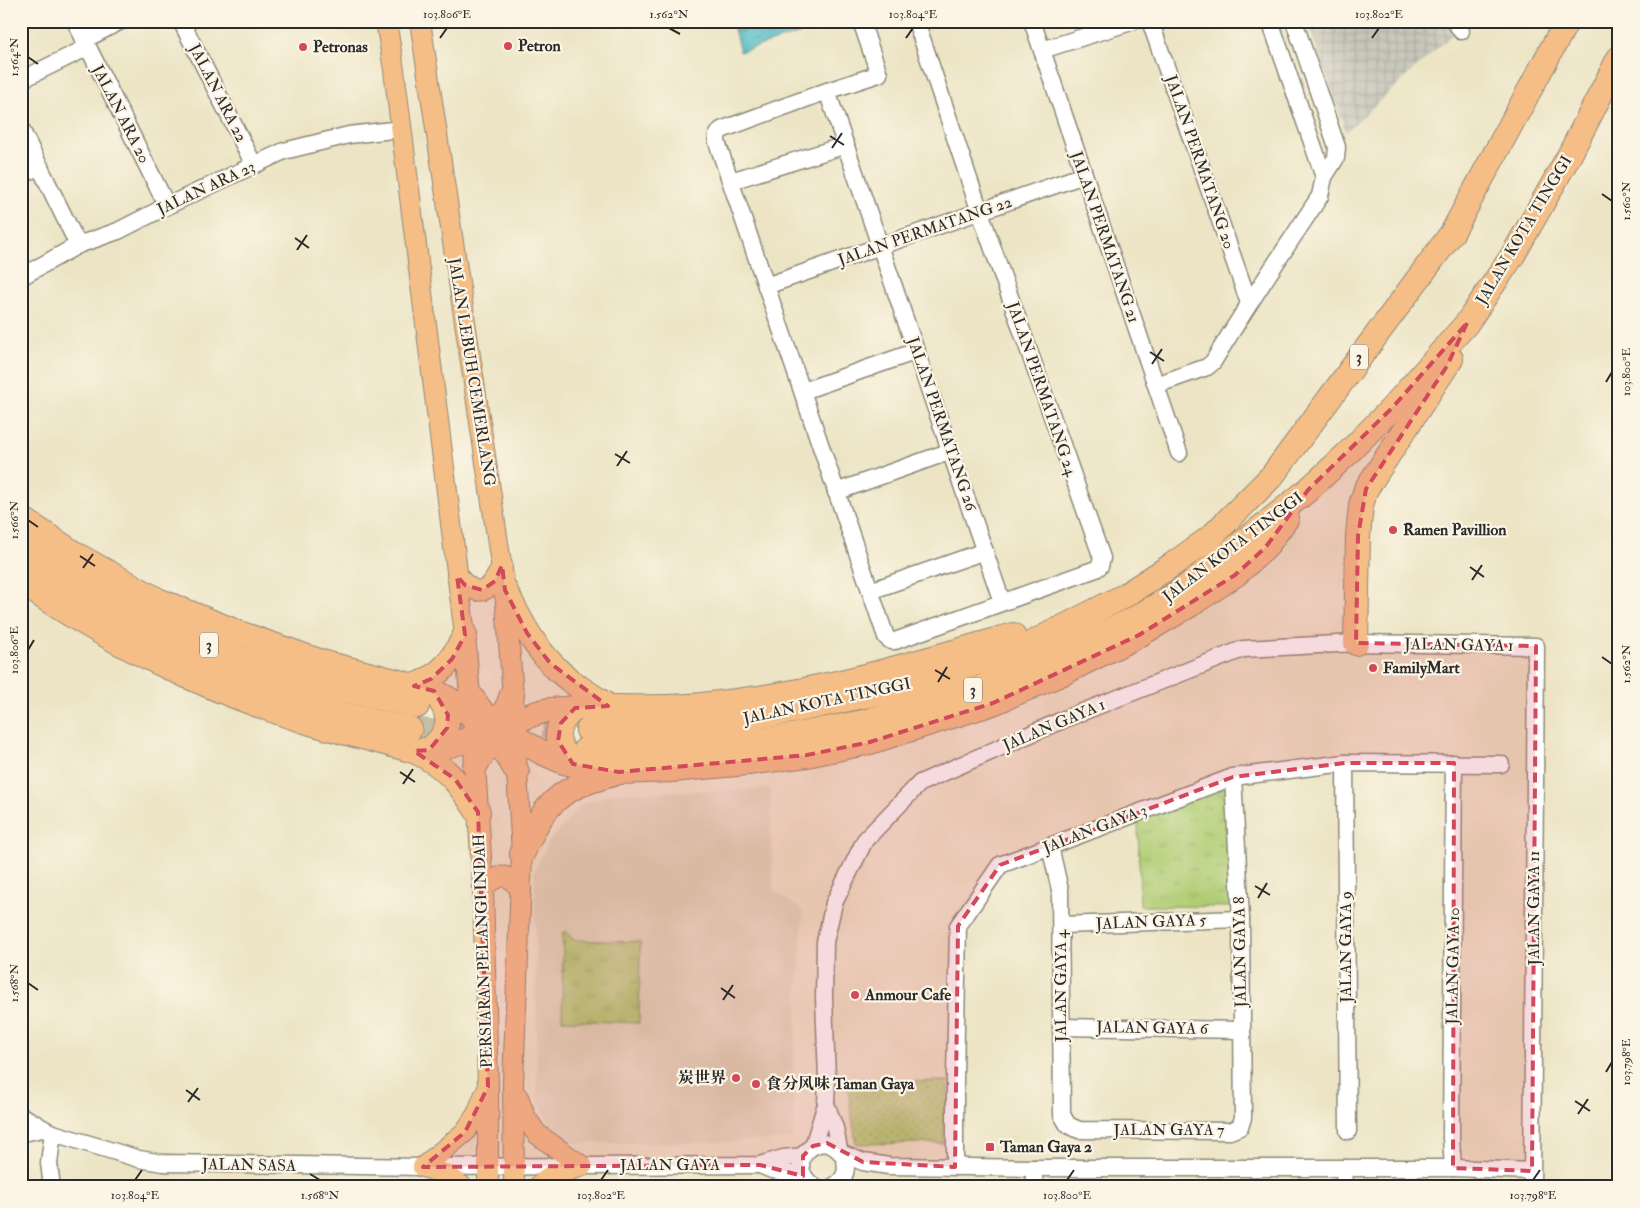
<svg xmlns="http://www.w3.org/2000/svg" width="1640" height="1208" font-family="'IM FELL Double Pica','Noto Serif SC',serif">
	<style>
		.built { fill: #dbd5b4 }
		.industrial { fill: url(#industrial-grid) }
		.grass { fill: url(#grass-dots); stroke: #6e7c50 }
		.park { fill: url(#park-tufts); stroke: #6e7c50 }
		.water { fill: url(#water-ripples); stroke: #3b7277 }
		.lines { fill: none; stroke-linecap: round; stroke-linejoin: round }
		.highway-tunnel { stroke: #c5bfa5; stroke-width: 24; stroke-dasharray: 24 12; stroke-linecap: butt }
		.minor-casing { stroke: #8c8878; stroke-width: 19 }
		.major-casing { stroke: #8c8878; stroke-width: 22 }
		.highway-casing { stroke: #8c8878; stroke-width: 26 }
		.minor { stroke: #fff; stroke-width: 16 }
		.major { stroke: #f6be87; stroke-width: 20 }
		.highway { stroke: #f6be87; stroke-width: 24 }
		.marked { fill: #d1495b; fill-opacity: 0.2; stroke: #d1495b; stroke-width: 4; stroke-dasharray: 10 6; stroke-linejoin: round }
		.ticks { fill: none; stroke: #2b2b2b; stroke-width: 2 }
		.poi-dot { fill: #d1495b; stroke: #fcf5e5; stroke-width: 2 }
		.labels { text-anchor: middle; dominant-baseline: central; stroke-width: 4.5; stroke-linejoin: round; paint-order: stroke }
		.shield { fill: #fcf5e5; stroke: #6a6863; stroke-width: 1 }
		.shield-label { font-size: 15px; font-weight: bold; fill: #2b2b2b }
		.poi-label { font-size: 16px; font-weight: bold; fill: #2b2b2b; stroke: #fcf5e5; text-anchor: start }
		.street-label { font-size: 16px; fill: #2b2b2b; stroke: #fcf5e5 }
		.neatline { fill: none; stroke: #2b2b2b; stroke-width: 2 }
		.ticks-label { font-size: 12px; text-anchor: middle; fill: #2b2b2b }
	</style>
	<defs>
		<pattern id="industrial-grid" width="8" height="8" patternUnits="userSpaceOnUse" patternTransform="scale(1.25)"><rect width="8" height="8" fill="#c5c5b8"/><path d="M0 4h8M4 0v8" fill="none" stroke="#a9a99e"/></pattern>
		<pattern id="grass-dots" width="8" height="8" patternUnits="userSpaceOnUse" patternTransform="scale(1.25)"><rect width="8" height="8" fill="#b0cd74"/><path d="M2 2h.1M6 6h.1" fill="none" stroke="#98b065" stroke-width="1.8" stroke-linecap="round"/></pattern>
		<pattern id="park-tufts" width="24" height="20" patternUnits="userSpaceOnUse" patternTransform="scale(1.25)"><rect width="24" height="20" fill="#b0cd74"/><path d="M3 7l-1-3M5 7V3M7 7l1-3M15 17l-1-3M17 17v-4M19 17l1-3" fill="none" stroke="#98b065"/></pattern>
		<pattern id="water-ripples" width="26" height="14" patternUnits="userSpaceOnUse" patternTransform="scale(1.25)"><rect width="26" height="14" fill="#4bb9c3"/><path d="M2 4q2-2 4 0t4 0M15 11q2-2 4 0t4 0" fill="none" stroke="#3f979f"/></pattern>
	</defs>
	<rect width="100%" height="100%" fill="#fcf5e5"/>
	<filter id="ink" filterUnits="userSpaceOnUse"><feTurbulence type="fractalNoise" baseFrequency=".02" numOctaves="2"/><feDisplacementMap in="SourceGraphic" scale="10" xChannelSelector="R" yChannelSelector="G"/><feConvolveMatrix kernelMatrix="1 2 1 2 8 2 1 2 1" color-interpolation-filters="sRGB"/></filter>
	<filter id="wash" filterUnits="userSpaceOnUse"><feTurbulence type="fractalNoise" baseFrequency=".0096" numOctaves="4" result="noise"/><feDisplacementMap in="SourceGraphic" scale="20" xChannelSelector="R" yChannelSelector="G"/><feGaussianBlur stdDeviation="1.12" result="paint"/><feColorMatrix in="noise" values="0 0 0 0 0 0 0 0 0 0 0 0 0 0 0 0 0 1.4 0 .05"/><feComposite in="paint" operator="in"/></filter>
	<g filter="url(#wash)">
		<rect width="100%" height="100%" fill="#ece4c4"/>
		<!-- built -->
		<path class="built" d="M770 789 773 890 803 911 794 1058 793 1139 705 1143H570L549 1123 537 1096 535 870 549 841 582 804 614 793Z"/>
		<!-- industrial -->
		<path class="industrial" d="M1307 21H1467L1346 132Z"/>
		<!-- grass -->
		<path class="grass" d="M949 1081 943 1143 856 1144 847 1082Z"/>
		<!-- park -->
		<g class="park">
			<path d="M1229 786 1232 907 1140 906 1138 820Z"/>
			<path d="M563 932H567L573 940 640 942 639 1023 562 1020Z"/>
		</g>
		<!-- water -->
		<path class="water" d="M732 21H796L801 33 740 52Z"/>
	</g>
	<g filter="url(#ink)">
		<g class="lines">
			<!-- highway-tunnel -->
			<g class="highway-tunnel">
				<path d="M507 722 588 730"/>
				<path d="M410 729 463 734"/>
			</g>
			<defs>
				<g id="minor">
					<path d="M75 21 167 206"/>
					<path d="M181 21 254 165"/>
					<path d="M861 21 879 74 827 91 721 130 717 136V142L886 637 891 641H895L1096 569 1100 566 1102 558 980 212 916 21"/>
					<path d="M1032 21 1179 453"/>
					<path d="M1150 21 1249 303"/>
					<path d="M1294 21 1337 147 1336 158 1324 177"/>
					<path d="M1455 21 1461 31"/>
					<path d="M84 40 121 21"/>
					<path d="M1042 50 1134 21"/>
					<path d="M21 80 88 47"/>
					<path d="M827 91 1002 602"/>
					<path d="M21 129 78 245"/>
					<path d="M21 175 40 166"/>
					<path d="M731 181 846 145"/>
					<path d="M21 277 78 245 118 231 167 206 284 151 349 135 401 129"/>
					<path d="M766 286 1084 175"/>
					<path d="M1156 385 1207 367 1213 362C1247 305 1284 251 1320 196L1324 177 1270 21"/>
					<path d="M803 391 917 351"/>
					<path d="M836 492 951 451"/>
					<path d="M870 591 985 551"/>
					<path d="M1345 763 1348 1131"/>
					<path d="M1050 846 1060 890 1062 1115 1068 1125 1079 1130 1230 1131 1240 1127 1243 1118 1241 919 1233 777"/>
					<path d="M1061 925 1241 919"/>
					<path d="M1061 1027 1242 1030"/>
					<path d="M826 1104 835 1128 839 1149"/>
					<path d="M21 1116C33 1120 41 1129 53 1133L139 1159 163 1163 423 1167 760 1165 783 1158 803 1156"/>
					<path d="M21 1131 28 1132 43 1129"/>
					<path d="M813 1146 826 1104 827 1079 824 998 825 942 834 903 865 840 920 783 1067 718 1243 649 1356 643 1536 646 1532 1187"/>
					<path d="M843 1154 863 1162 889 1166 1034 1168H1453L1532 1171"/>
					<path d="M760 1165 772 1170 803 1176"/>
					<path d="M955 1167V1077L958 926 1000 865 1233 777 1345 763 1501 764"/>
					<path d="M1034 1168V1187"/>
					<path d="M1344 1168 1345 1187"/>
					<path d="M1453 1168 1451 1138 1454 763"/>
					<path d="M52 1187 49 1163 53 1133"/>
					<path d="M815 1187C807 1182 801 1175 801 1165 801 1159 804 1153 809 1149 834 1128 864 1172 832 1187"/>
				</g>
				<g id="major">
					<path d="M386 21 394 70 465 635 471 709"/>
					<path d="M420 21 505 590 514 710"/>
					<path d="M457 576C479 601 491 592 502 565"/>
					<path d="M474 750 483 887 488 1087V1187"/>
					<path d="M483 887C500 874 506 871 521 890"/>
					<path d="M518 1097 526 1118 537 1134 582 1166"/>
					<path d="M423 1167 465 1132 477 1114 485 1094"/>
					<path d="M423 1167 447 1175 463 1187"/>
					<path d="M514 1187 513 1083 522 854 516 756"/>
					<path d="M538 1187 549 1177 582 1166"/>
				</g>
				<g id="highway">
					<path d="M21 518 77 555 158 600 242 634 322 662 434 691C469 708 499 738 517 772"/>
					<path d="M21 538 68 571 149 618 235 657 317 684 417 706"/>
					<path d="M21 563C112 624 210 671 314 706 345 716 378 722 410 729"/>
					<path d="M21 582C107 643 210 692 311 723 345 733 379 741 414 751 445 765 460 784 478 812"/>
					<path d="M505 590C518 615 530 641 550 662 566 680 588 693 608 706"/>
					<path d="M1356 643 1358 536 1361 505 1366 489 1451 359"/>
					<path d="M414 686C443 674 451 662 465 635"/>
					<path d="M470 695 482 712 503 730 541 752 564 762 590 769 619 772 672 770 747 763 807 755 870 742 993 703 1063 673 1139 635 1190 605 1235 575 1265 548 1287 518"/>
					<path d="M588 730 670 727 738 720 793 711 906 687 1022 648 1124 596 1172 565 1211 537 1272 476 1452 233 1567 21"/>
					<path d="M586 749H669L736 744 797 735 863 722 980 688 1052 657 1132 620 1181 591 1308 490 1347 454 1392 408 1467 323 1513 255 1570 154 1619 58"/>
					<path d="M429 750C453 729 452 716 434 691"/>
					<path d="M414 751C444 749 482 740 502 715 507 709 510 702 512 694"/>
					<path d="M573 764C554 741 551 729 575 708"/>
					<path d="M475 766C492 736 509 720 544 711 555 709 566 709 578 708 608 706 638 708 668 707 693 707 719 703 744 700 836 688 924 660 1013 635"/>
					<path d="M522 854C531 835 540 813 557 799 572 785 594 780 613 774"/>
				</g>
			</defs>
			<!-- minor casing -->
			<use href="#minor" class="minor-casing"/>
			<!-- major casing -->
			<use href="#major" class="major-casing"/>
			<!-- highway casing -->
			<use href="#highway" class="highway-casing"/>
			<!-- minor -->
			<use href="#minor" class="minor"/>
			<!-- major -->
			<use href="#major" class="major"/>
			<!-- highway -->
			<use href="#highway" class="highway"/>
		</g>
	</g>
	<!-- marked area -->
	<path class="marked" d="M1467 323 1447 366 1366 489 1358 536 1356 643 1536 646 1532 1171 1453 1168 1454 763H1345L1233 777 1000 865 958 926 955 1167 863 1162 827 1143 813 1146 803 1156V1176L760 1165 423 1167 465 1132 488 1087 478 812 455 779 414 751 429 750 447 728 448 715 434 691 414 686 431 679 452 659 465 635 457 576 465 585 482 590 495 581 502 565 505 590 527 633 550 663 608 706 575 708 561 723 558 741 573 764 619 772 807 755 870 742 993 703 1139 635 1235 575 1265 548 1308 490 1392 408Z"/>
	<!-- ticks -->
	<path class="ticks" d="M669 28 680 34M440 38 447 28M906 38 913 28M1372 38 1379 28M28 57 38 64M830 136 844 145M832 148 842 133M1602 194 1612 201M295 238 309 248M297 250 307 235M1150 352 1164 361M1152 364 1162 349M1606 382 1612 372M615 454 630 463M617 466 627 451M28 520 38 527M80 556 95 566M1470 567 1484 577M83 568 93 554M1472 580 1482 565M28 650 34 640M1602 657 1612 664M935 670 950 679M938 682 947 667M400 772 415 782M403 784 413 769M1255 886 1270 895M1258 898 1267 883M28 983 38 990M721 988 735 998M723 1000 733 985M1606 1072 1612 1062M186 1090 200 1100M1575 1101 1590 1111M188 1102 198 1088M1578 1114 1588 1099M310 1174 320 1180M135 1180 142 1170M601 1180 608 1170M1067 1180 1074 1170M1533 1180 1540 1170"/>
	<!-- markers -->
	<g class="poi-dot">
		<circle cx="508" cy="46" r="5"/>
		<circle cx="303" cy="47" r="5"/>
		<circle cx="1393" cy="530" r="5"/>
		<circle cx="1373" cy="668" r="5"/>
		<circle cx="855" cy="995" r="5"/>
		<circle cx="736" cy="1078" r="5"/>
		<circle cx="756" cy="1084" r="5"/>
		<rect x="985" y="1142" width="10" height="10" rx="2.5"/>
	</g>
	<g class="labels">
		<!-- shield labels -->
		<g class="shield">
			<rect x="1350" y="344.5" width="18" height="25" rx="4"/>
			<rect x="200" y="632.5" width="18" height="25" rx="4"/>
			<rect x="964" y="677.5" width="18" height="25" rx="4"/>
		</g>
		<g class="shield-label">
			<text x="1359" y="357">3</text>
			<text x="209" y="645">3</text>
			<text x="973" y="690">3</text>
		</g>
		<!-- poi labels -->
		<g class="poi-label">
			<text x="518" y="46">Petron</text>
			<text x="313" y="47">Petronas</text>
			<text x="1403" y="530">Ramen Pavillion</text>
			<text x="1383" y="668">FamilyMart</text>
			<text x="865" y="995">Anmour Cafe</text>
			<text x="726" y="1078" text-anchor="end">炭世界</text>
			<text x="766" y="1084">食分风味 Taman Gaya</text>
			<text x="1000" y="1147">Taman Gaya 2</text>
		</g>
		<!-- street labels -->
		<g class="street-label">
			<text transform="translate(218 93) rotate(63)">JALAN ARA 22</text>
			<text transform="translate(121 114) rotate(63)">JALAN ARA 20</text>
			<text transform="translate(1200 162) rotate(71)">JALAN PERMATANG 20</text>
			<text transform="translate(206 188) rotate(-25)">JALAN ARA 23</text>
			<text transform="translate(1524 230) rotate(-59)">JALAN KOTA TINGGI</text>
			<text transform="translate(925 231) rotate(-19)">JALAN PERMATANG 22</text>
			<text transform="translate(1105 237) rotate(71)">JALAN PERMATANG 21</text>
			<text transform="translate(472 372) rotate(81)">JALAN LEBUH CEMERLANG</text>
			<text transform="translate(1042 389) rotate(71)">JALAN PERMATANG 24</text>
			<text transform="translate(942 424) rotate(71)">JALAN PERMATANG 26</text>
			<text transform="translate(1233 547) rotate(-37)">JALAN KOTA TINGGI</text>
			<text transform="translate(1459 645) rotate(1)">JALAN GAYA 1</text>
			<text transform="translate(827 701) rotate(-12)">JALAN KOTA TINGGI</text>
			<text transform="translate(1054 725) rotate(-23)">JALAN GAYA 1</text>
			<text transform="translate(1095 829) rotate(-21)">JALAN GAYA 3</text>
			<text transform="translate(1534 908) rotate(-90)">JALAN GAYA 11</text>
			<text transform="translate(1151 922) rotate(-2)">JALAN GAYA 5</text>
			<text transform="translate(1346 947) rotate(-90)">JALAN GAYA 9</text>
			<text transform="translate(483 951) rotate(-92)">PERSIARAN PELANGI INDAH</text>
			<text transform="translate(1240 952) rotate(-91)">JALAN GAYA 8</text>
			<text transform="translate(1453 966) rotate(-89)">JALAN GAYA 10</text>
			<text transform="translate(1061 986) rotate(-90)">JALAN GAYA 4</text>
			<text transform="translate(1152 1028) rotate(1)">JALAN GAYA 6</text>
			<text x="1169" y="1130">JALAN GAYA 7</text>
			<text transform="translate(249 1165) rotate(1)">JALAN SASA</text>
			<text x="670" y="1165">JALAN GAYA</text>
		</g>
	</g>
	<!-- margin -->
	<rect width="1640" height="1208" fill="none" stroke="#fcf5e5" stroke-width="55"/>
	<rect x="28" y="28" width="1584" height="1152" class="neatline"/>
	<g class="ticks-label">
		<text x="447" y="18">103.806°E</text>
		<text x="669" y="18">1.562°N</text>
		<text x="913" y="18">103.804°E</text>
		<text x="1379" y="18">103.802°E</text>
		<text transform="translate(14 57) rotate(-90)" y="4">1.564°N</text>
		<text transform="translate(1626 201) rotate(-90)" y="4">1.560°N</text>
		<text transform="translate(1626 372) rotate(-90)" y="4">103.800°E</text>
		<text transform="translate(14 520) rotate(-90)" y="4">1.566°N</text>
		<text transform="translate(14 650) rotate(-90)" y="4">103.806°E</text>
		<text transform="translate(1626 664) rotate(-90)" y="4">1.562°N</text>
		<text transform="translate(14 983) rotate(-90)" y="4">1.568°N</text>
		<text transform="translate(1626 1062) rotate(-90)" y="4">103.798°E</text>
		<text x="135" y="1199">103.804°E</text>
		<text x="320" y="1199">1.568°N</text>
		<text x="601" y="1199">103.802°E</text>
		<text x="1067" y="1199">103.800°E</text>
		<text x="1533" y="1199">103.798°E</text>
	</g>
</svg>
